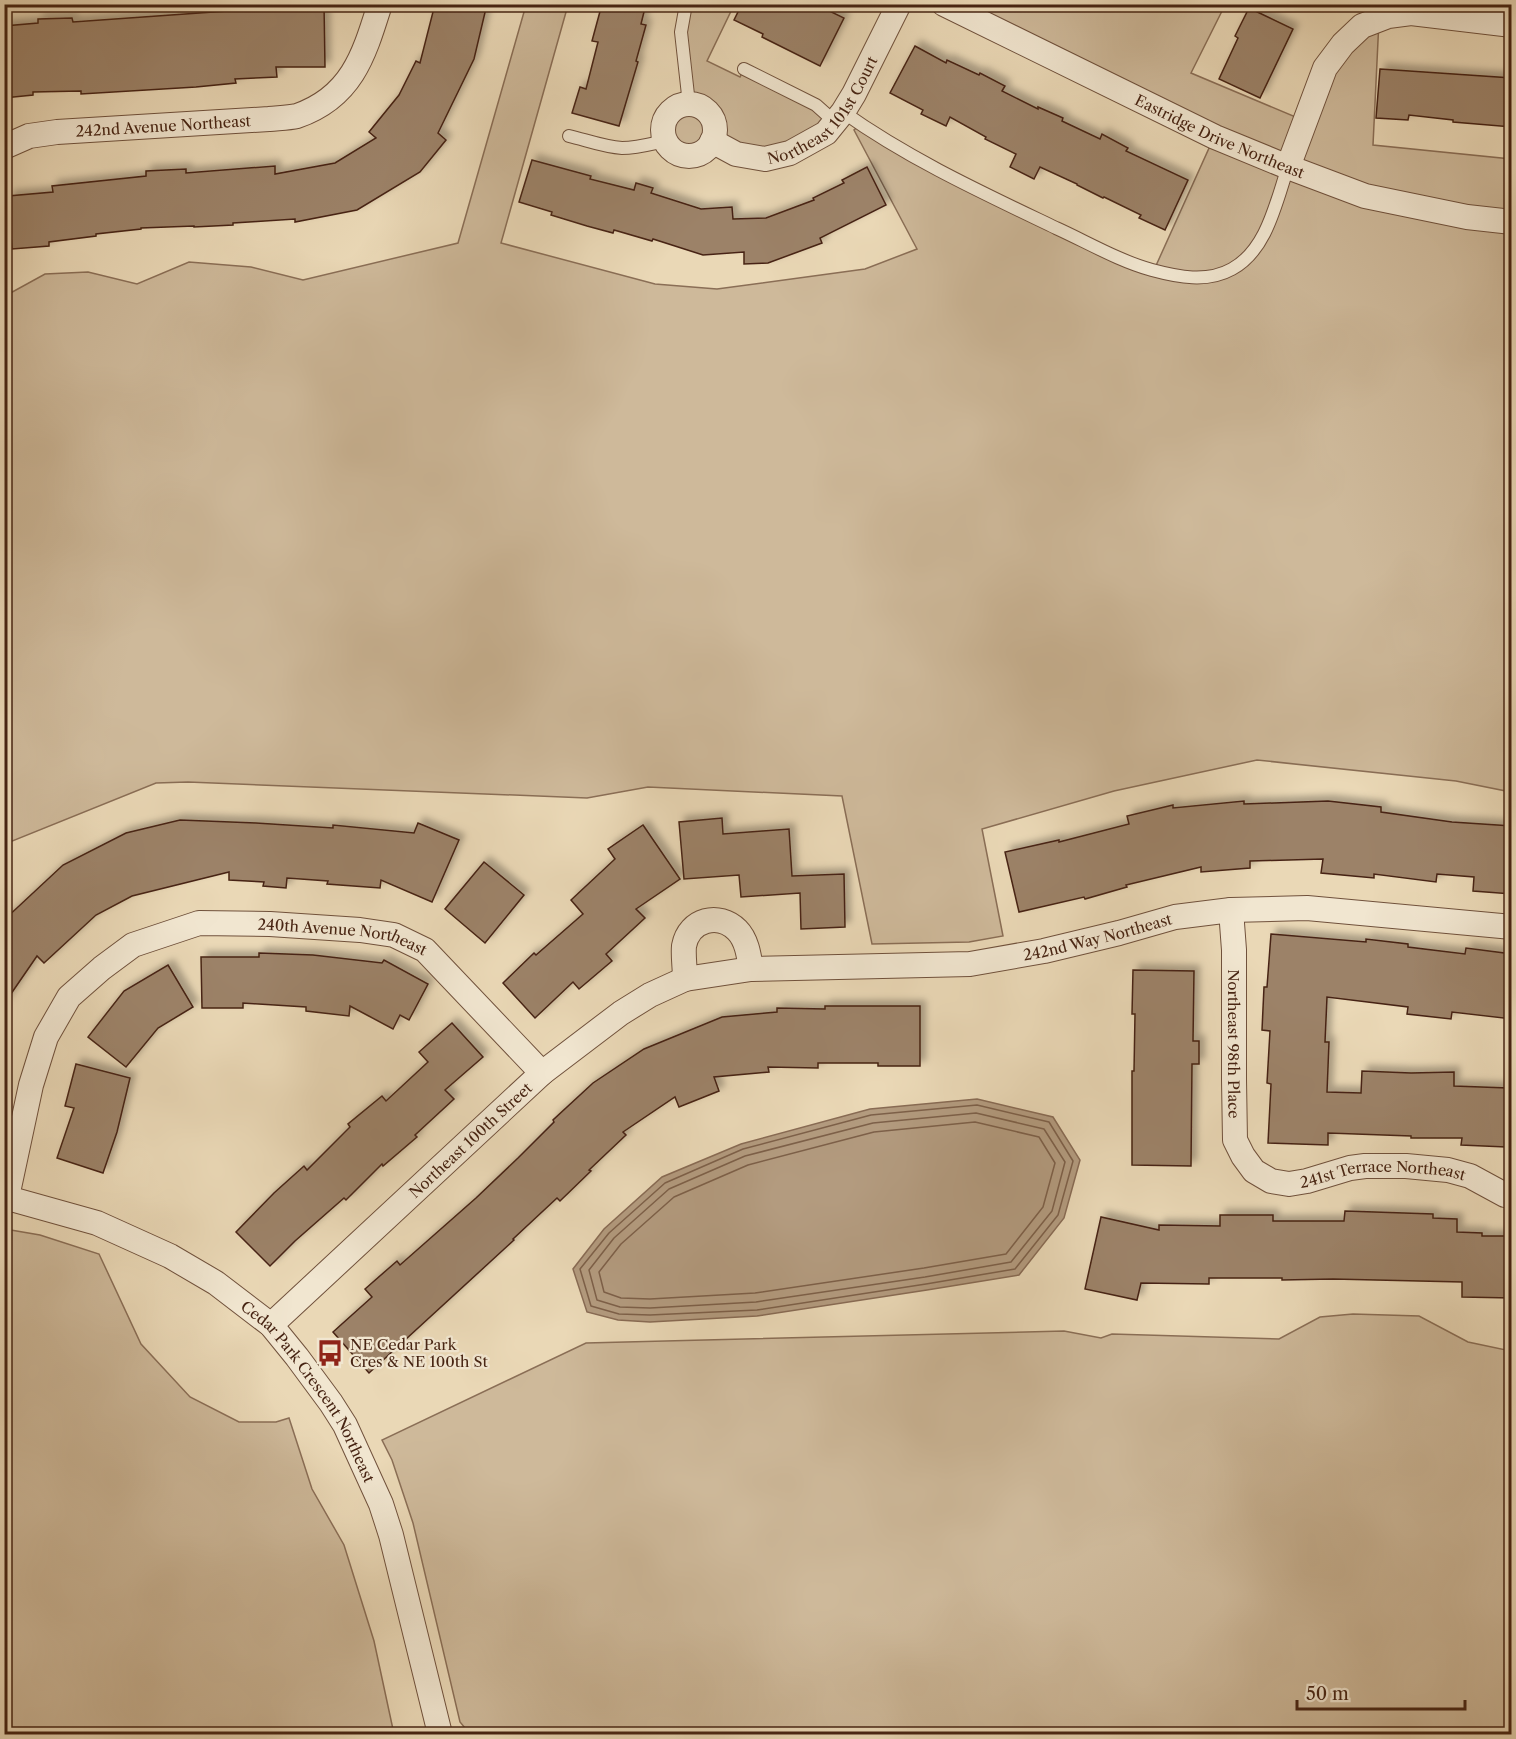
<svg xmlns="http://www.w3.org/2000/svg" width="1516" height="1739" font-family="'Libre Caslon Text',serif">
	<style>
		.green { fill: #ceb99a; stroke: #8a6e56; stroke-width: 1.5 }
		.water { fill: #b39b7f; stroke: #886b54; stroke-width: 1.5 }
		.lines { fill: none; stroke-linecap: round; stroke-linejoin: round }
		.shore { stroke: #7d6049; stroke-width: 1.5 }
		.building { fill: #9c8268; stroke: #472413; stroke-width: 1.5; filter: url(#shadow) }
		.service-casing { stroke: #70513c; stroke-width: 14 }
		.minor-casing { stroke: #70513c; stroke-width: 26 }
		.service { stroke: #f1e6d0; stroke-width: 12 }
		.minor { stroke: #f1e6d0; stroke-width: 24 }
		.labels { text-anchor: middle; dominant-baseline: central; stroke-width: 4.5; stroke-linejoin: round; paint-order: stroke }
		.street-label { font-size: 15px; fill: #472413; stroke: #f1e6d0 }
		.poi-label { font-size: 15px; fill: #472413; stroke: #f1e6d0; text-anchor: start }
	</style>
	<defs>
		<filter id="shadow"><feDropShadow dx="5.5" dy="-5.5" stdDeviation="3" flood-color="#0004"/></filter>
	</defs>
	<rect width="100%" height="100%" fill="#ead8b6"/>
	<filter id="stains"><feTurbulence type="fractalNoise" baseFrequency=".00333" numOctaves="4"/><feColorMatrix values="0 0 0 0 .2 0 0 0 0 .09 0 0 0 0 .02 0 0 0 .5 -.17"/></filter>
	<radialGradient id="worn" r=".72"><stop offset=".6" stop-color="#630" stop-opacity="0"/><stop offset="1" stop-color="#630" stop-opacity=".3"/></radialGradient>
	<!-- green -->
	<g class="green">
		<path d="M526 5H568L501 243 655 284 717 289 865 269 917 249 854 130 861 124 919 160 1154 270 1214 137 944 5H1225L1191 73 1305 121 1325 68 1379 20 1373 145 1511 159V792L1456 781 1257 760 1114 791 982 829 1003 936 969 942 872 944 842 796 648 787 587 798 188 782 156 783 5 844V296L45 274 88 272 137 284 189 262 251 267 303 280 458 243Z"/>
		<path d="M686 5H734L707 61 740 77 744 69 835 122 806 145 706 150C669 174 643 115 688 104Z"/>
		<path d="M5 1229 40 1235 99 1254 141 1344 190 1397 239 1422H276L289 1418 312 1489 344 1545 374 1641 394 1734H5Z"/>
		<path d="M1353 1314 1419 1316 1468 1342 1511 1351V1734H470L460 1722 413 1523 392 1460 382 1440 586 1343 1064 1331 1101 1338 1112 1334 1279 1339 1320 1317Z"/>
	</g>
	<!-- water -->
	<path class="water" d="M977 1099 1053 1117 1080 1160 1064 1218 1019 1275 927 1290 757 1316 650 1322 618 1320 587 1312 573 1269 604 1229 662 1177 741 1144 870 1109Z"/>
	<g class="lines">
		<!-- shore -->
		<g class="shore">
			<path d="M977 1105 1049 1122 1073 1161 1058 1215 1015 1269 926 1284 757 1310 650 1315 619 1314 591 1306 580 1269 609 1233 665 1183 743 1149 871 1115Z"/>
			<path d="M976 1113 1044 1129 1065 1162 1052 1211 1011 1262 925 1277 756 1302 650 1308 620 1307 597 1300 589 1270 614 1238 669 1189 745 1156 873 1123Z"/>
			<path d="M975 1122 1039 1137 1055 1163 1043 1207 1006 1254 924 1268 755 1293 650 1299 621 1298 604 1292 599 1272 621 1244 674 1197 748 1165 874 1132Z"/>
		</g>
	</g>
	<!-- building -->
	<g class="building">
		<path d="M240 4H324L325 67H276L277 77 235 79 236 83 196 87 81 94V91L33 92V95L4 98V26L38 23V19L72 18 73 22 241 10Z"/>
		<path d="M435 4H487L474 59 438 133 446 140 420 172 357 210 295 222V219L233 223V225L194 227V226L141 228V229L96 234V236L49 242V246L12 249 8 196 53 192 52 186 146 176V171L186 169V173L275 166V174L335 163 376 138 369 132 399 95 416 61 420 63Z"/>
		<path d="M602 4H646L641 24 646 25 636 61 638 62 619 126 572 113 580 87 586 89 598 42 592 41Z"/>
		<path d="M742 4H815L844 18 820 66 762 37 763 34 734 20Z"/>
		<path d="M1249 8 1293 29 1260 98 1219 79 1238 38 1235 36Z"/>
		<path d="M915 46 946 63 947 60 979 75 980 73 1005 86 1002 91 1038 109V107L1063 118 1062 121 1100 139 1102 134 1128 148 1126 151 1188 180 1165 230 1139 218 1141 215 1104 197 1103 198 1077 185V184L1040 167 1034 179 1010 167 1016 154 985 139 986 137 950 117 946 126 921 114 923 110 890 93Z"/>
		<path d="M1380 69 1512 78V127L1453 122V120L1409 115 1408 120 1376 118Z"/>
		<path d="M532 160 591 176 590 179 634 190 636 183 653 188 651 193 701 209 732 207 733 219 766 218 814 200 813 198 844 183 842 180 867 167 886 205 820 238 822 243 768 263 744 264V252L703 255 653 239 652 241 614 230 613 233 587 226 551 215 552 212 519 202Z"/>
		<path d="M1244 801V804L1328 801 1381 807V812L1452 822 1512 826V894L1473 891 1474 877 1437 874 1436 882 1374 874V878L1321 873 1323 859 1250 861V868L1201 872V867L1126 885 1127 887 1085 899 1084 897 1019 912 1005 852 1059 840V842L1129 824 1127 816 1173 805V808Z"/>
		<path d="M722 818 723 834 789 829 792 876 844 874 845 927 801 929 800 893 741 897 739 875 684 879 679 822Z"/>
		<path d="M180 820 256 823 333 828V825L414 833 418 823 459 840 432 902 381 880 380 888 327 884 328 881 287 878 286 888 263 886 264 882 229 880V872L132 896 96 915 44 963 37 956 4 1004V920L63 865 126 833Z"/>
		<path d="M643 825 680 879 636 909 645 918 606 954 612 961 579 989 573 982 535 1018 503 983 534 953 536 955 583 914 571 900 615 859 608 849Z"/>
		<path d="M484 862 524 895 485 943 445 909Z"/>
		<path d="M1271 934 1366 942V939L1408 944V947L1465 954 1466 948 1512 954V1019L1452 1012 1451 1019 1407 1014 1408 1007 1327 997 1325 1042H1329L1327 1092 1361 1093 1362 1071 1411 1073 1454 1072V1086L1508 1088 1506 1147 1461 1145 1462 1138H1411V1136L1328 1133V1145L1268 1143 1271 1084 1267 1083 1270 1031 1262 1030 1264 987H1267Z"/>
		<path d="M259 953 313 955 382 963 384 960 428 984 409 1020 400 1015 393 1029 350 1006 349 1016 306 1011V1007L243 1003V1008H202L201 957H259Z"/>
		<path d="M168 965 193 1007 158 1028 126 1067 88 1037 124 991Z"/>
		<path d="M1133 970 1194 971 1193 1041H1199V1064H1192L1191 1166 1132 1165V1071H1134L1135 1014H1132Z"/>
		<path d="M825 1006H920V1066H878V1063H818V1068L768 1067 769 1072 714 1077 719 1091 679 1107 675 1097 623 1132 626 1135 589 1170 591 1171 560 1201 557 1198 513 1239 514 1240 369 1373 333 1332 372 1297 365 1289 397 1261 400 1265 476 1198 518 1158 554 1122 553 1120 593 1083 644 1049 722 1017 777 1012V1008L825 1009Z"/>
		<path d="M452 1023 483 1057 445 1090 454 1099 415 1135 417 1137 383 1166 382 1164 346 1200 344 1198 295 1241 270 1266 236 1232 274 1193 304 1166 307 1170 350 1127 348 1124 382 1096 386 1101 428 1062 419 1052Z"/>
		<path d="M76 1064 130 1078 117 1132 103 1173 57 1158 74 1108 65 1106Z"/>
		<path d="M1345 1211 1433 1214V1218L1457 1219V1232L1482 1233V1236H1508V1243H1512V1298L1462 1297V1282L1333 1279 1282 1280V1278H1209V1284L1141 1283 1137 1300 1085 1289 1101 1217 1159 1230V1225L1220 1226V1215H1273V1221H1344Z"/>
	</g>
	<g class="lines">
		<defs>
			<g id="service">
				<path d="M686 4 681 32 689 104"/>
				<path d="M744 69 816 105 835 122"/>
				<path d="M843 112C909 159 983 193 1056 228 1087 242 1119 261 1152 270 1178 277 1207 283 1232 269 1267 250 1276 202 1288 167"/>
				<path d="M569 136C586 140 604 147 622 148 636 148 651 144 665 141"/>
			</g>
			<g id="minor">
				<path id="s1" d="M944 4 1215 137 1288 167 1365 196 1467 217 1512 222"/>
				<circle cx="689" cy="130" r="26"/>
				<path id="s2" d="M712 141 736 154 765 159 790 153 826 133 843 112 854 94 899 4"/>
				<path id="s3" d="M4 147 29 136 57 132 269 119C278 118 288 118 297 116 352 97 364 55 380 4"/>
				<path d="M1288 167 1325 68 1343 44 1362 26 1388 16 1411 13 1512 25"/>
				<path id="s4" d="M1231 910 1234 950V1080L1235 1140 1243 1156 1254 1171 1271 1181 1289 1184 1307 1181 1350 1168 1365 1166H1406L1448 1170 1470 1176 1505 1195 1512 1196"/>
				<path d="M685 979C685 968 683 956 684 946 689 919 719 912 737 930 747 940 749 956 751 969"/>
				<path id="s5" d="M4 1197 97 1223 170 1256 216 1283 271 1325 297 1357 331 1403 345 1425 381 1504 391 1535 440 1734"/>
				<path id="s6" d="M7 1197 31 1085 46 1037 69 997 102 968 133 945 199 923 270 924 360 930 394 935 425 950 542 1073"/>
				<path id="s7" d="M271 1325 542 1073 621 1013 650 995 685 979 751 969 970 964 1044 951 1119 933 1175 917 1231 910 1307 908 1512 927"/>
			</g>
		</defs>
		<!-- service casing -->
		<use href="#service" class="service-casing"/>
		<!-- minor casing -->
		<use href="#minor" class="minor-casing"/>
		<!-- service -->
		<use href="#service" class="service"/>
		<!-- minor -->
		<use href="#minor" class="minor"/>
	</g>
	<!-- icons -->
	<defs>
		<symbol id="bus-bare" viewBox="-9 -9 18 18"><path d="M-5-6H5V4H4V6H2V4H-2V6H-4V4H-5ZM-3.5-4V0h7V-4ZM-3.5 1.2v1.5H-2V1.2ZM2 1.2v1.5H3.5V1.2Z" fill="#8f2418" stroke="#f1e6d0" stroke-width="2.5" paint-order="stroke"/></symbol>
	</defs>
	<g fill-rule="evenodd">
		<use href="#bus-bare" x="311" y="1334" width="38" height="38"/>
	</g>
	<g class="labels">
		<!-- street labels -->
		<g class="street-label">
			<text stroke="none"><textPath href="#s2" startOffset="136">Northeast 101st Court</textPath></text>
			<text stroke="none"><textPath href="#s3" startOffset="162">242nd Avenue Northeast</textPath></text>
			<text stroke="none"><textPath href="#s1" startOffset="306">Eastridge Drive Northeast</textPath></text>
			<text stroke="none"><textPath href="#s7" startOffset="958">242nd Way Northeast</textPath></text>
			<text stroke="none"><textPath href="#s6" startOffset="508">240th Avenue Northeast</textPath></text>
			<text stroke="none"><textPath href="#s4" startOffset="134">Northeast 98th Place</textPath></text>
			<text stroke="none"><textPath href="#s7" startOffset="272">Northeast 100th Street</textPath></text>
			<text stroke="none"><textPath href="#s4" startOffset="400">241st Terrace Northeast</textPath></text>
			<text stroke="none"><textPath href="#s5" startOffset="375">Cedar Park Crescent Northeast</textPath></text>
		</g>
		<!-- poi labels -->
		<g class="poi-label">
			<text x="350" y="1344">NE Cedar Park<tspan x="350" dy="17">Cres &amp; NE 100th St</tspan></text>
		</g>
	</g>
	<!-- margin -->
	<rect width="1516" height="1739" fill="none" stroke="#ead8b6" stroke-width="24"/>
	<rect x="6" y="6" width="1504" height="1727" fill="none" stroke="#472413" stroke-width="3"/>
	<rect x="12" y="12" width="1492" height="1715" fill="none" stroke="#472413" stroke-width="1.5"/>
	<!-- scale -->
	<path d="M1297 1700v9h168v-9" fill="none" stroke="#472413" stroke-width="3"/>
	<text x="1306" y="1700" font-size="18" fill="#472413" stroke="#f1e6d0" stroke-width="4.5" paint-order="stroke">50 m</text>
	<rect width="100%" height="100%" filter="url(#stains)"/>
	<rect width="100%" height="100%" fill="url(#worn)"/>
</svg>
